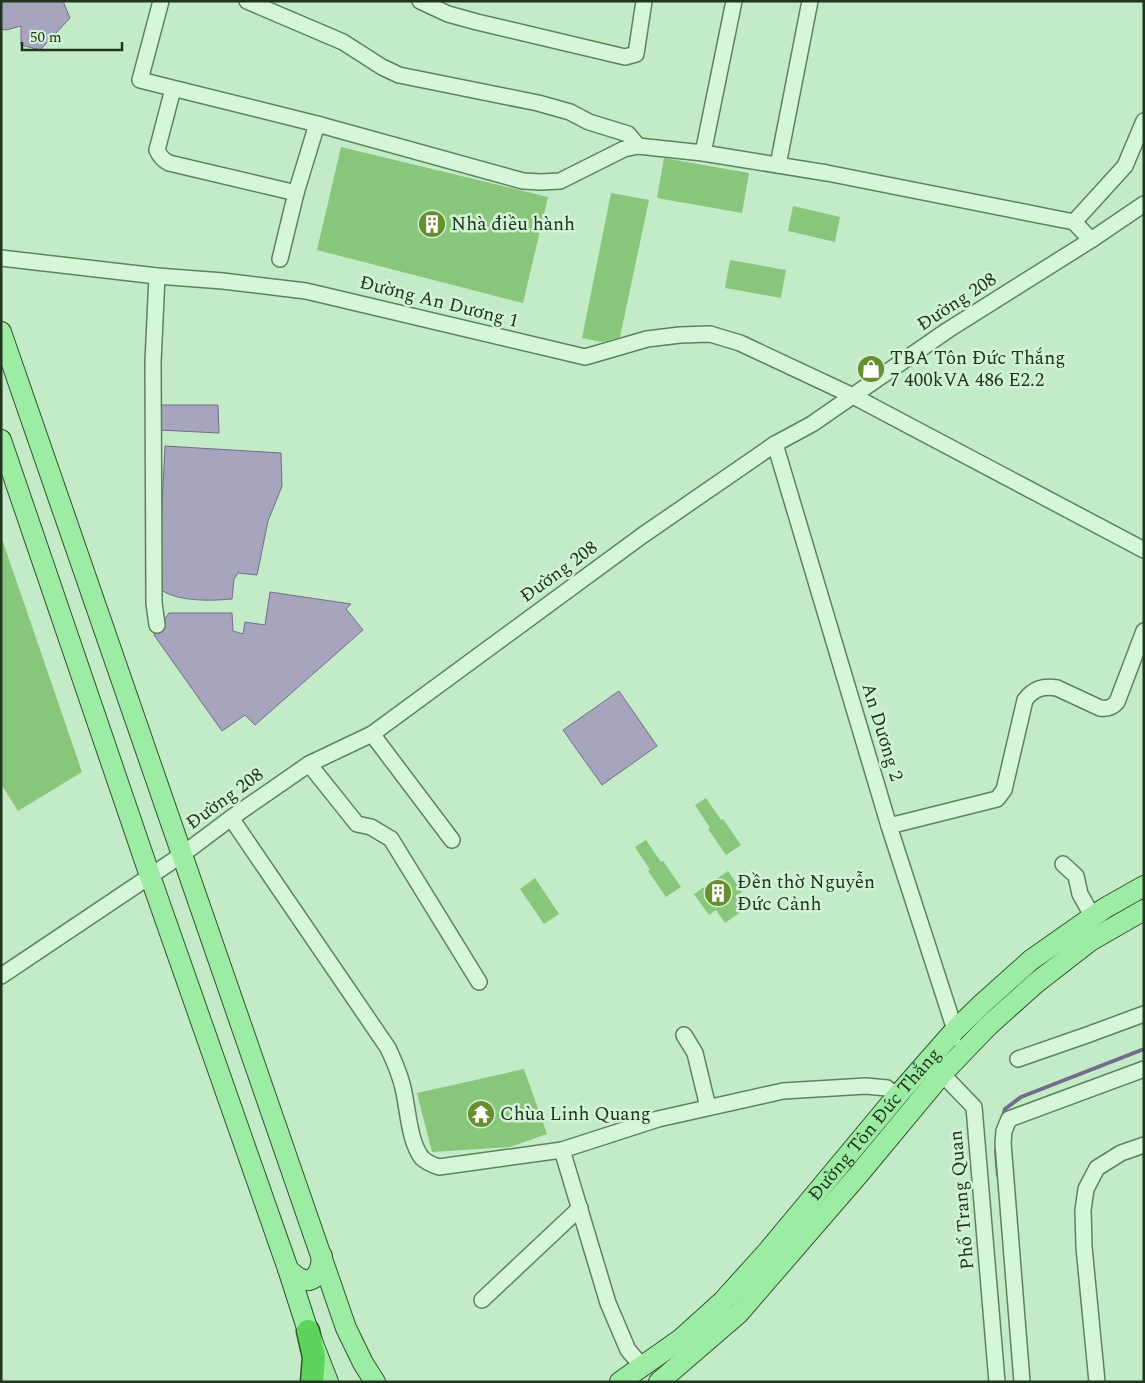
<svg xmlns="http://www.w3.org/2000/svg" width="1145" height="1383" font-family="Spectral,serif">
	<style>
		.water { fill: #a7a5be; stroke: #716c8b }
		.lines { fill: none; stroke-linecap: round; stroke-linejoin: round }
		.stream { stroke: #716c8b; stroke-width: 4 }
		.building { fill: #88c67b }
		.minor-casing { stroke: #5d835b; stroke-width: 18 }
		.major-casing { stroke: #33512f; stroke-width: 22 }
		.highway-casing { stroke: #33512f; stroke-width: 25 }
		.minor { stroke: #d5f6d9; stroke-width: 15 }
		.major { stroke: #9deca4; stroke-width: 20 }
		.highway { stroke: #5cd459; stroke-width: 22 }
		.labels { text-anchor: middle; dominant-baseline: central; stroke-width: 5; stroke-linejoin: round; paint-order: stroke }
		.poi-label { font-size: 19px; fill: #20341e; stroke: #d2f3d6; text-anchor: start }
		.street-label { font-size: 19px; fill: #20341e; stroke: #d2f3d6 }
	</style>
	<rect width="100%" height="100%" fill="#c3ebc7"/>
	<!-- water -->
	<g class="water">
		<path d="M1 1H63L70 18 40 50 21 45V26L6 30 1 29Z"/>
		<path d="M161 405H218L219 433 159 430Z"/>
		<path d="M165 446 281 453 282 486 268 521 257 575 238 573 234 579 232 599C210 601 176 602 158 588Z"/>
		<path d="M270 592 351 604 346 609 363 630 255 725 245 715 222 731 154 635 169 613H232L233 631 243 634 245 622 265 625Z"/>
		<path d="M619 691 657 746 602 785 563 730Z"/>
	</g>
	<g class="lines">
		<!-- stream -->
		<g class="stream">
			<path d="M1003 1116 1005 1109 1021 1097 1144 1049"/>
			<path d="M996 1150 998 1175"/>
		</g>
	</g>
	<!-- building -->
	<g class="building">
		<path d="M341 147 548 197 523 303 317 250Z"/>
		<path d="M664 158 749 173 742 213 657 198Z"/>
		<path d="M611 193 649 200 620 337 602 342 582 338Z"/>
		<path d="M793 206 840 217 835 242 788 231Z"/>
		<path d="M730 260 786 270 781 298 725 288Z"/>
		<path d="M3 542 82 772 18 811 1 784V543Z"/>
		<path d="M706 798 721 820 723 819 741 845 726 855 708 829 710 828 695 805Z"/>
		<path d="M646 840 661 862 663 861 681 887 666 897 648 871 650 870 635 847Z"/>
		<path d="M728 871 742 892 736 896 745 909 725 923 716 910 709 915 694 894Z"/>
		<path d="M535 878 559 914 544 924 520 889Z"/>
		<path d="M524 1069 547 1134 510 1147 432 1152 417 1093Z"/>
	</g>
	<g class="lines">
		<defs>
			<g id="minor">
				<path d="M161 1 140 80 317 124 523 181 541 182 560 181 624 149 638 146 703 153 827 173 1074 222 1091 240"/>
				<path d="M247 1 343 42 382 67 399 75 538 103 570 112 589 122 628 134 638 146"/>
				<path d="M420 1 448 14 477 22 625 57 636 54 644 1"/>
				<path d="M173 89 157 150C160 157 163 160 169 163L296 193"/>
				<path d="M703 153 734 1"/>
				<path d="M778 165 810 1"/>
				<path d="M1074 222 1125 166 1144 121"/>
				<path d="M1 258 157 276 223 281 306 291 585 357 647 339 680 335 710 334 740 343 853 396 1144 550"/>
				<path d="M280 259 296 193 317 124"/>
				<path d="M157 276 153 362 154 603 157 625"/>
				<path d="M775 444 889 826 955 1030 953 1038"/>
				<path d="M372 734 452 840"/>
				<path d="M309 764 357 824 371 827 391 839 479 982"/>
				<path d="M231 818 388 1048C394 1061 400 1074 403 1088 408 1108 409 1142 422 1158 427 1163 433 1165 439 1167L562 1150 658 1119 783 1091 866 1086 887 1088 897 1096"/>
				<path d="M889 826 997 799 1004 790 1025 700C1034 688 1043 686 1057 688L1100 708C1107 709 1112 708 1117 702L1144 631"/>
				<path d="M1063 864 1076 876 1080 894 1093 917"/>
				<path d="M1 976 183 854 231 818 309 764 372 734 643 535 775 444 812 424 948 330 1091 240 1144 204"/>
				<path d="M684 1035 695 1053 708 1107"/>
				<path d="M1018 1059 1087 1035 1144 1014"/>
				<path d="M944 1065 942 1074 974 1107 997 1382"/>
				<path d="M562 1150 608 1303 628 1350 642 1366"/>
				<path d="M482 1300 580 1208"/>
				<path d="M1022 1382 1003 1143 1004 1131 1009 1119 1144 1069"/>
				<path d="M1097 1382 1084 1247 1083 1210 1086 1189 1097 1168 1121 1153 1144 1145"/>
			</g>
			<g id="major">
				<path d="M1 332 346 1328 363 1363 375 1382"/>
				<path d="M1 440 150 876 288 1269 308 1331 328 1382"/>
				<path d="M288 1269C305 1288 321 1282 322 1256"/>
				<path id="s1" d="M620 1382 681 1339 722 1302 768 1251 897 1096 955 1030 982 1004 1031 960 1105 908 1144 886"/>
				<path d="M659 1382 738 1314 859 1174 942 1074 988 1026 1036 983 1090 941 1144 910"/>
			</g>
			<path id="highway" d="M308 1331 314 1357 312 1382"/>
		</defs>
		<!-- minor casing -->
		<use href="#minor" class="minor-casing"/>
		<!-- major casing -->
		<use href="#major" class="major-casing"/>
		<!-- highway casing -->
		<use href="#highway" class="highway-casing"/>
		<!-- minor -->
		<use href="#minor" class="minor"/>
		<!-- major -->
		<use href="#major" class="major"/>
		<!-- highway -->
		<use href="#highway" class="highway"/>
	</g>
	<!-- icons -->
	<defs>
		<symbol id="building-disc" viewBox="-11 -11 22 22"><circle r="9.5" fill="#688e2f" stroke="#d2f3d6"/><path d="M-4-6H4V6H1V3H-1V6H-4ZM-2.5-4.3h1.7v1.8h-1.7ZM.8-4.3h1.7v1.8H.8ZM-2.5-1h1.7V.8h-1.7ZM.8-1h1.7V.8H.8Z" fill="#fff"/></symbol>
		<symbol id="shop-disc" viewBox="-11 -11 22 22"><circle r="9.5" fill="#688e2f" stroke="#d2f3d6"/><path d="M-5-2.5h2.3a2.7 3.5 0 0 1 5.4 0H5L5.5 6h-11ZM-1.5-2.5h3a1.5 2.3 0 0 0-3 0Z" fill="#fff"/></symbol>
		<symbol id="temple-disc" viewBox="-11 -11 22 22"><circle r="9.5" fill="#688e2f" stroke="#d2f3d6"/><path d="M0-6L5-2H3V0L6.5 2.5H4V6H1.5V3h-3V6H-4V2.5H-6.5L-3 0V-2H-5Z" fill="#fff"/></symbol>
	</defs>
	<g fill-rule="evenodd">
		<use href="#building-disc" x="416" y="208" width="32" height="32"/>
		<use href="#shop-disc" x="855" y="353" width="32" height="32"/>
		<use href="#building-disc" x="702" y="877" width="32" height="32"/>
		<use href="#temple-disc" x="465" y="1098" width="32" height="32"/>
	</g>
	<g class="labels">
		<!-- poi labels -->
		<g class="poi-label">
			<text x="451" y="224">Nhà điều hành</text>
			<text x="890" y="358">TBA Tôn Đức Thắng<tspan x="890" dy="22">7 400kVA 486 E2.2</tspan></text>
			<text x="737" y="882">Đền thờ Nguyễn<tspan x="737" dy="22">Đức Cảnh</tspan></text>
			<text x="500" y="1114">Chùa Linh Quang</text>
		</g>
		<!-- street labels -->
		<g class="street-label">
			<text transform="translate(439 302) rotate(14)">Đường An Dương 1</text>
			<text transform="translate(957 302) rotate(-33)">Đường 208</text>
			<text transform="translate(559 572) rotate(-36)">Đường 208</text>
			<text transform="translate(882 732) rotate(73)">An Dương 2</text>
			<text transform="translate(225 799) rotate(-36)">Đường 208</text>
			<text stroke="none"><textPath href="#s1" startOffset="364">Đường Tôn Đức Thắng</textPath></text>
			<text transform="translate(962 1200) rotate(-95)">Phố Trang Quan</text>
		</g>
	</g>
	<!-- border -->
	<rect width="1145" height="1383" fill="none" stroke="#20341e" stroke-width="5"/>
	<!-- scale -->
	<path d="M22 42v8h100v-8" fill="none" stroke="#20341e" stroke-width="2.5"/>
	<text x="30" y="42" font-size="15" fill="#20341e" stroke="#d2f3d6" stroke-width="4" paint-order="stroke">50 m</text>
</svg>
